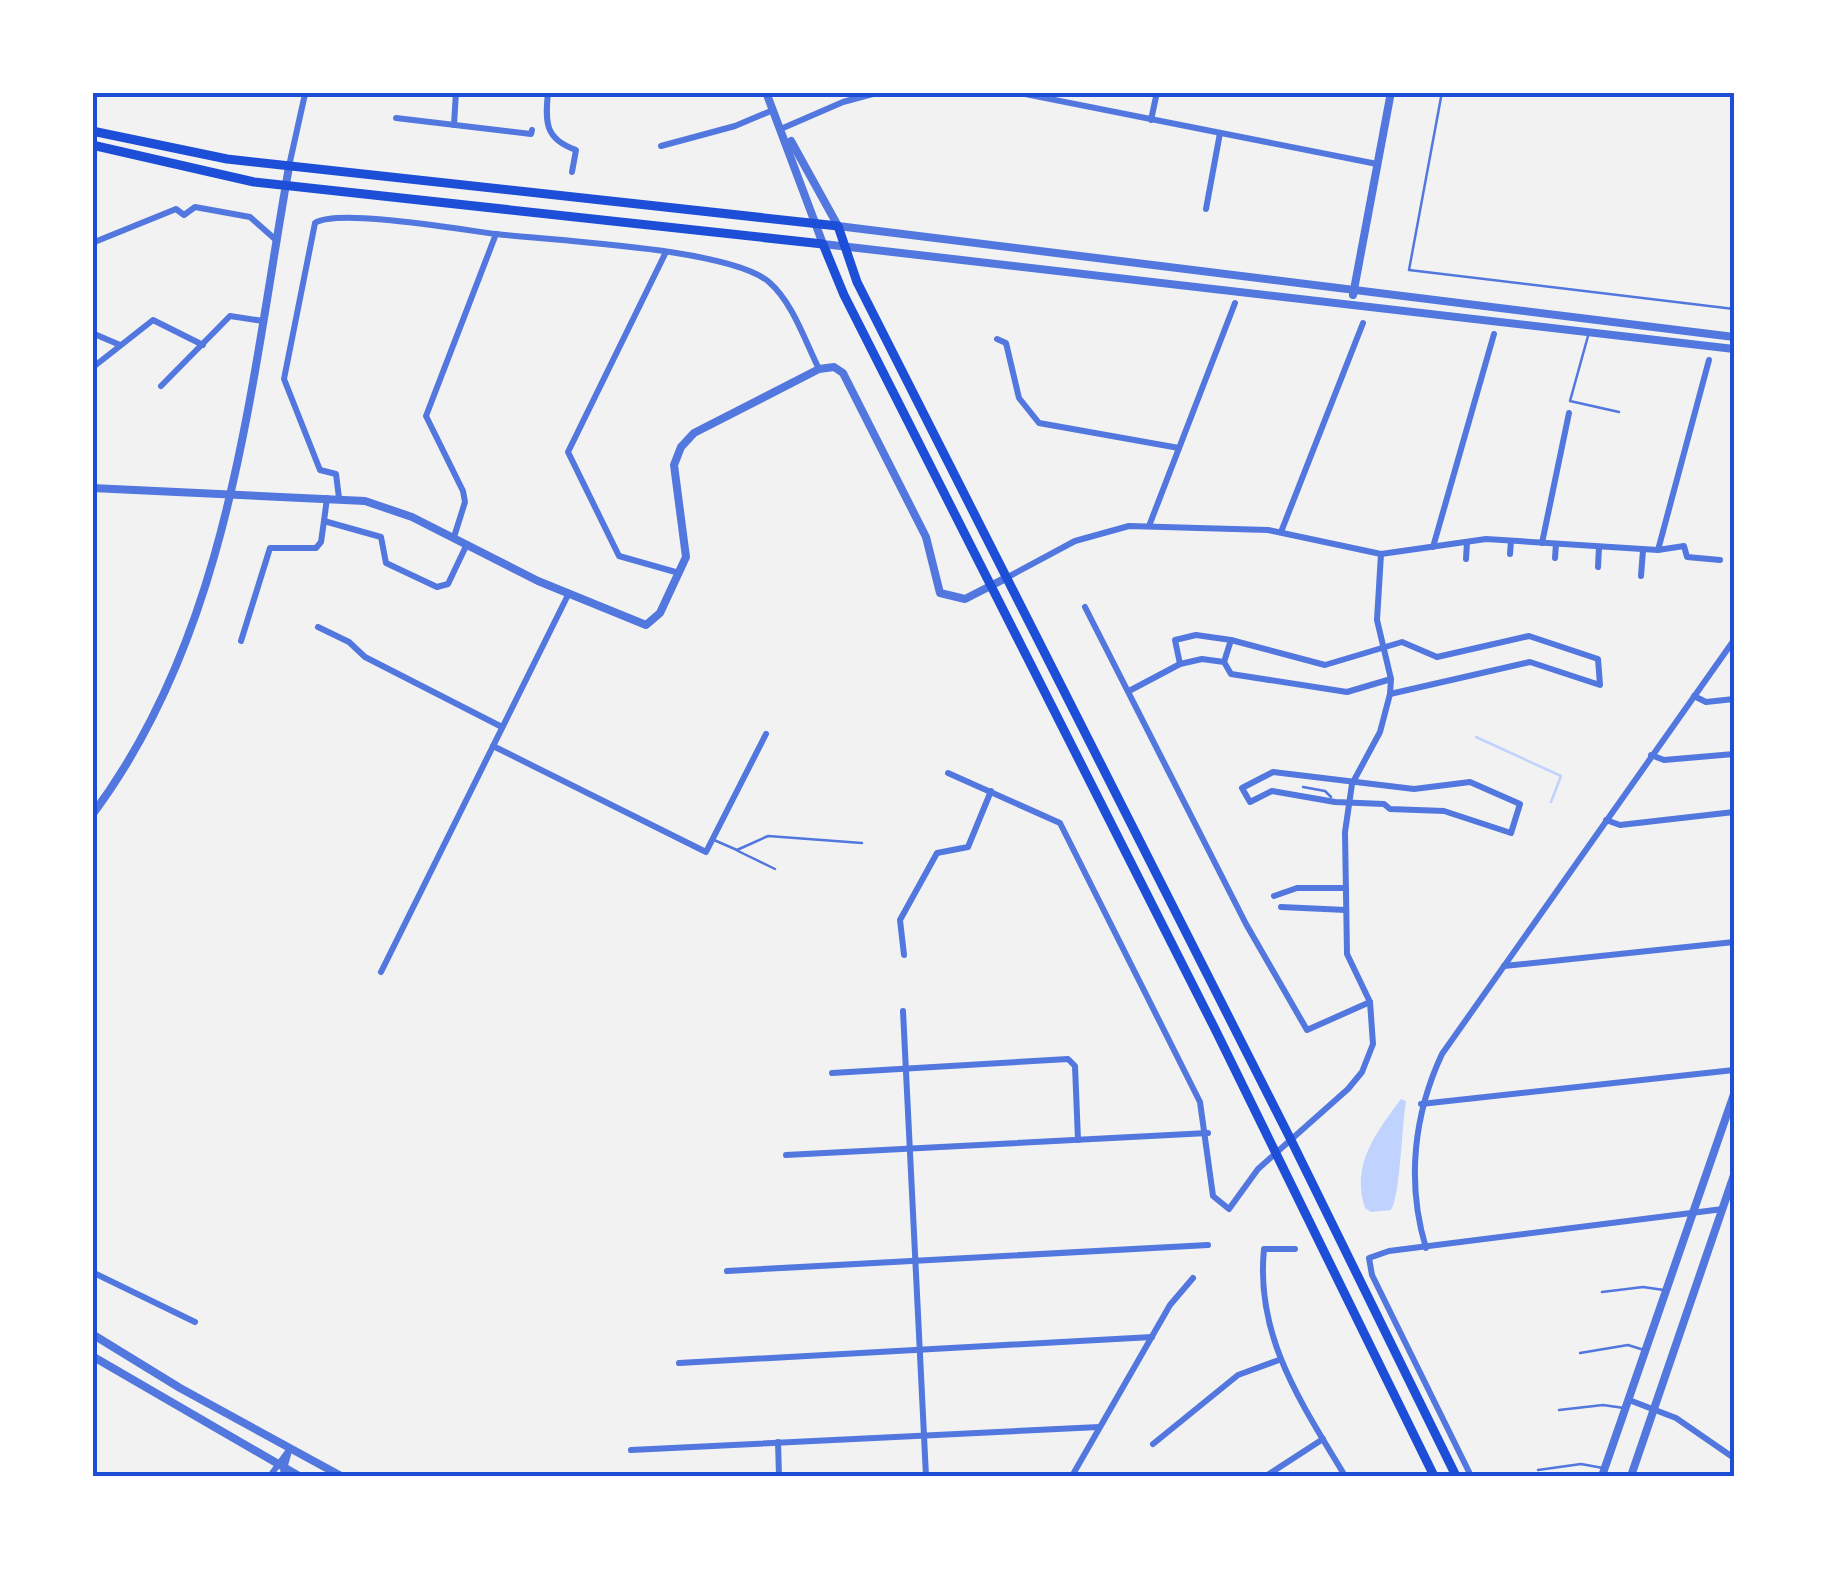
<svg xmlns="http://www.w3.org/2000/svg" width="1827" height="1569" font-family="'Alegreya Sans',sans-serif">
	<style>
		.water { fill: #bfd3fe }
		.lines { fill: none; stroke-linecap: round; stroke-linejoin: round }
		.stream { stroke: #bfd3fe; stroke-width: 2.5 }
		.service { stroke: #5277de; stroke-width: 2.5 }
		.minor { stroke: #5277de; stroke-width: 6 }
		.tertiary { stroke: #5277de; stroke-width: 8 }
		.secondary { stroke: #1d4ed8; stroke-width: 9 }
		.neatline { fill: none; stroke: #1d4ed8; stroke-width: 4 }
	</style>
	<rect width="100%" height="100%" fill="#f2f2f2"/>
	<!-- water -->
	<path class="water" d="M1401 1099 1406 1101C1402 1124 1400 1199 1391 1210L1371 1212 1365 1208C1351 1165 1375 1134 1401 1099Z"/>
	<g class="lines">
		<!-- stream -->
		<path class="stream" d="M1476 737 1561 776 1551 802"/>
		<!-- service -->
		<g class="service">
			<path d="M1442 92 1409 270 1734 309"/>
			<path d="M1588 336 1570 401 1619 412"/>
			<path d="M1303 787 1325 791 1331 797"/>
			<path d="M714 840 737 850 768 836 862 843"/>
			<path d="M738 851 775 869"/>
			<path d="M1602 1292 1643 1287 1664 1290"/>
			<path d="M1580 1353 1628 1345 1644 1350"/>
			<path d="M1559 1410 1603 1405 1624 1408"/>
			<path d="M1538 1470 1581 1464 1603 1468"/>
		</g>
		<!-- minor -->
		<g class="minor">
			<path d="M298 92H335"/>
			<path d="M548 92C545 123 545 139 576 150L572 172"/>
			<path d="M1015 92 1377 164"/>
			<path d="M396 118 531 134 532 130"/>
			<path d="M1151 120 1157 92"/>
			<path d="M454 125 456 92"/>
			<path d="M783 128 843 102 880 92"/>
			<path d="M661 146 735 126 773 110"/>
			<path d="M289 166 305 94"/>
			<path d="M1206 209 1220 133"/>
			<path d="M496 234C554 241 729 248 769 282 793 303 805 341 819 369"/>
			<path d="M92 243 176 209 184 215 195 207 250 217 276 240"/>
			<path d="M665 254 568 452 619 556 679 573"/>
			<path d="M92 333 120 345"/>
			<path d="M997 339 1006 343 1019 398 1039 423 1179 448"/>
			<path d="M92 368 153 320 203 345"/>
			<path d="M161 386 230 316 263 321"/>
			<path d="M339 498 336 474 320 470 284 379 315 223C338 208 463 230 496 234L426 416 463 491 465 502 454 537"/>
			<path d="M324 521 327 498"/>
			<path d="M1149 526 1235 303"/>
			<path d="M1281 532 1363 323"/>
			<path d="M1542 543 1569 413"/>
			<path d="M1433 547 1494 334"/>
			<path d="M1658 550 1709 360"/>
			<path d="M1510 554 1511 541"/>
			<path d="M1555 558 1556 544"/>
			<path d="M1466 559 1467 542"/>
			<path d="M1598 567 1599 547"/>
			<path d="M1641 576 1643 550"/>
			<path d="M1008 577 1075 541 1129 526 1268 530 1381 554 1486 539 1658 550 1684 546 1687 557 1720 560"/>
			<path d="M1085 607 1246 924 1307 1030 1370 1002"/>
			<path d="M318 627 349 642 365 657 502 727"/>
			<path d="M241 641 270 548H316L321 542 324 521 381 537 386 563 437 587 448 584 467 544"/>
			<path d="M1224 662 1231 640"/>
			<path d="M1129 691 1180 664"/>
			<path d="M1390 694 1530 662 1600 685 1598 659 1529 636 1437 657 1402 642 1325 665 1231 640 1196 635 1175 640 1180 664 1202 659 1224 662 1231 674 1347 692 1391 679"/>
			<path d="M1694 696 1706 702 1734 699"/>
			<path d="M493 746 706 852 766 734"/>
			<path d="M1651 755 1664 760 1734 754"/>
			<path d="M1273 772 1414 789 1470 782 1520 804 1511 833 1444 811 1390 809 1384 804 1335 802 1272 791 1250 802 1242 788Z"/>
			<path d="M948 773 1060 823 1200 1102 1213 1196 1229 1209 1258 1169 1348 1089 1362 1072 1373 1044 1370 1002 1347 954 1345 832 1352 784 1380 732 1390 694 1391 679 1377 620 1381 554"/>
			<path d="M1606 820 1620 825 1734 812"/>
			<path d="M1274 896 1297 888H1346"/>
			<path d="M1281 907 1346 910"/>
			<path d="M904 955 900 920 937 853 968 847 991 791"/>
			<path d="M1504 966 1734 942"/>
			<path d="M381 972 569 593"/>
			<path d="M903 1011 926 1476"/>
			<path d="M832 1073 1068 1059 1075 1066 1078 1140"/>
			<path d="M1421 1104 1734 1070"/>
			<path d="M786 1155 1208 1133"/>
			<path d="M1426 1248C1406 1182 1414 1114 1442 1054L1734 640"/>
			<path d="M1295 1249H1264C1255 1337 1302 1404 1345 1476"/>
			<path d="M727 1271 1208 1245"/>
			<path d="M92 1272 195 1322"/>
			<path d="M679 1363 1152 1337"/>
			<path d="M1629 1400 1676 1418 1734 1458"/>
			<path d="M778 1442 779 1476"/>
			<path d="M1153 1444 1238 1375 1279 1360"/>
			<path d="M631 1450 1099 1427"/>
			<path d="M270 1476 289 1450"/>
			<path d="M282 1476 289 1451"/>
			<path d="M1072 1476 1170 1305 1193 1278"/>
			<path d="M1266 1476 1323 1439"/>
			<path d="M1471 1476 1372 1275 1369 1258 1389 1251 1723 1209"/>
		</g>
		<!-- tertiary -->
		<g class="tertiary">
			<path d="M766 92 823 244 1734 349"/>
			<path d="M791 141 838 226 1734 337"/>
			<path d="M1353 295 1391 92"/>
			<path d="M92 488 365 501 412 517 538 581 646 625 660 613 686 557 674 465 681 447 694 433 819 369 834 367 843 373 926 537 940 593 965 599 1008 577"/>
			<path d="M92 815C231 630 250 386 289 167"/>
			<path d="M92 1334 180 1388 341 1476"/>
			<path d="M92 1356 299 1476"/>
			<path d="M1602 1476 1734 1094"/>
			<path d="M1631 1476 1734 1175"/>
		</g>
		<!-- secondary -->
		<g class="secondary">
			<path d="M92 131 227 159 838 226 857 282 1291 1140 1456 1476"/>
			<path d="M92 145 254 182 823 244 844 295 1215 1029 1434 1476"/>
		</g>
	</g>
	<!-- border -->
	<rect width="1827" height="1569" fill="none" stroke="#ffffff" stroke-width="190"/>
	<rect x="95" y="95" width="1637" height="1379" class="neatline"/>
</svg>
